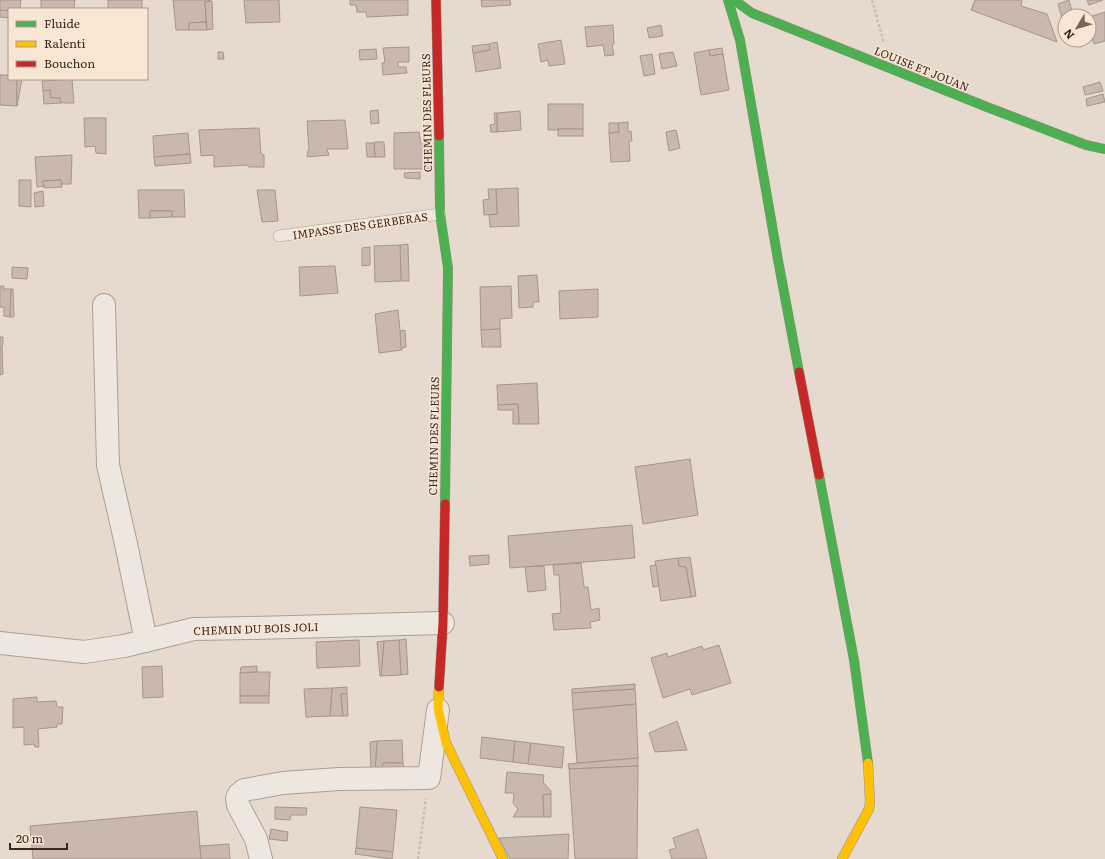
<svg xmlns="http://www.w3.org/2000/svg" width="1105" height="859" font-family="Literata,serif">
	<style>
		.building { fill: #cab7ae; stroke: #a7958d }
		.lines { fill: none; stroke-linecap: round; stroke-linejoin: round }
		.lane-casing { stroke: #ac9f96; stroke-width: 12 }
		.street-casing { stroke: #ac9f96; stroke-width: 24 }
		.fast-casing { stroke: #9b8f86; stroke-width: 10 }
		.slow-casing { stroke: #9b8f86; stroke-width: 10 }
		.jam-casing { stroke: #9b8f86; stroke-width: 10 }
		.path { stroke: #c7beb7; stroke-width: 2.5; stroke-dasharray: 3 2; stroke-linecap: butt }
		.lane { stroke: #eee7e0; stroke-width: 11 }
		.street { stroke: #eee7e0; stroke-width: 22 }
		.fast { stroke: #4caf50; stroke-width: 9 }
		.slow { stroke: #ffc107; stroke-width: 9 }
		.jam { stroke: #c62828; stroke-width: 9 }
		.labels { text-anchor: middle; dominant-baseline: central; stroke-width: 3; stroke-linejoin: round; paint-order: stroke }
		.street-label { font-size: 11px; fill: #3c261e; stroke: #f8e6d4 }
	</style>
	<rect width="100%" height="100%" fill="#e6dace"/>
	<!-- building -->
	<g class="building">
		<path d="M0 0H21L20 9H9V11L0 10Z"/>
		<path d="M41 0H75L74 9H41Z"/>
		<rect x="108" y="0" width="34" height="9"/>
		<path d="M173 0H211L205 2 206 22 189 23V30H176Z"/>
		<path d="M244 0H279L280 22 246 23Z"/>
		<path d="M350 0H408V15L367 17 366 12H357L356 5H350Z"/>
		<path d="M481 0H510L511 5 482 7Z"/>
		<path d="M975 0H1022L1021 6 1047 14 1057 42 971 10Z"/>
		<path d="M1069 0 1073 15 1065 16V18H1062L1058 4Z"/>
		<path d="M1087 0H1103L1089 5Z"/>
		<path d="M212 1 213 29 207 30 205 2Z"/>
		<path d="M0 10 9 11V18L0 17Z"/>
		<path d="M1105 12V41L1094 44 1089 27V17Z"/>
		<path d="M206 22 207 30H189V23Z"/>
		<path d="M613 25 614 44 612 45 614 55 605 56 603 45 587 47 585 27Z"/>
		<path d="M661 25 663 36 649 38 647 28Z"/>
		<path d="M561 40 565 64 549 66 548 60 541 62 538 44Z"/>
		<path d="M497 42 501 68 476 72 473 53 490 50 489 44Z"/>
		<path d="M489 44 490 50 473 53 472 46Z"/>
		<path d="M409 47V62H398V67H406L407 73 383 75 382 63 385 62 383 48Z"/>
		<path d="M722 48 723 54 710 56 709 50Z"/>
		<path d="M376 49 377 59 360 60 359 50Z"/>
		<path d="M709 50 710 56 723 54 729 90 701 95 694 53Z"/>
		<path d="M218 52H223L224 59H218Z"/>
		<path d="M673 52 677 66 662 69 659 54Z"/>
		<path d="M652 54 655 74 644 76 640 56Z"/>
		<path d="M0 75H9V79H17V106L0 105Z"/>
		<path d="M17 79H22L17 106Z"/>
		<path d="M72 79 74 103H61L60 98H51L50 90 43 91 42 81Z"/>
		<path d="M1100 82 1103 91 1085 95 1083 87Z"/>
		<path d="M50 90 51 98H60L61 103 44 104 43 91Z"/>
		<path d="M1103 94 1105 102 1087 106 1086 99Z"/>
		<path d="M548 104H583V129H558V130H548Z"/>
		<path d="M378 110 379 123 371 124 370 111Z"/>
		<path d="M520 111 521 130 497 132V113Z"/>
		<path d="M494 113H497V132H491L490 125 495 124Z"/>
		<path d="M84 118H106V154L96 153 95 146 85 147Z"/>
		<path d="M345 120 348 149H327L329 155 307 157 308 150H309L307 121Z"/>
		<path d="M628 122V132L631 131 632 141H629L630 161 611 162 609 133 619 132 618 123Z"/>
		<path d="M609 123H618L619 132 609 133Z"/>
		<path d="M259 128 261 154 264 155V167H249L247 165 214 167V155L201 156 199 130Z"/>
		<rect x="558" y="129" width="25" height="7"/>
		<path d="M676 130 680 148 669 151 666 132Z"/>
		<path d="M419 132 421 144H430V169H394V133Z"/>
		<path d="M188 133 190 154 154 157 153 136Z"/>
		<path d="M374 142H384L385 157H375Z"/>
		<path d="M366 143H374L375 157H367Z"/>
		<path d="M190 154 191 163 155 166 154 157Z"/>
		<path d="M72 155 71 184H61V180L43 181 44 186 37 187 35 157Z"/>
		<path d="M420 172V179L405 178 404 173Z"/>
		<path d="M19 180H31V207L19 206Z"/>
		<path d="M61 180 62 187 44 188 43 181Z"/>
		<path d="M518 188 519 226 490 227 489 215 497 214 496 189Z"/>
		<path d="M488 189H496L497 214 484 215 483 200 489 199Z"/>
		<path d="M138 190H184L185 217H172V211H150V218H139Z"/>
		<path d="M257 190H275L278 221 262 222Z"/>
		<path d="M43 191 44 206 35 207 34 193Z"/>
		<path d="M150 211H172V217L150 218Z"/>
		<path d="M408 244 409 281H401L400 245Z"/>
		<path d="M400 245 401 281 375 282 374 246Z"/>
		<path d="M370 247V265L362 266V248Z"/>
		<path d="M335 266 338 293 300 296 299 267Z"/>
		<path d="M12 267 28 268 27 279 12 278Z"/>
		<path d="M537 275 539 302H533V307L519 308 518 276Z"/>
		<path d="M0 286H4L3 289H11L10 317 4 316V307H0Z"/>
		<path d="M511 286 512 318 500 319V329L481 330 480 287Z"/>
		<path d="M11 289H13L14 317H10Z"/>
		<path d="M598 289V317L560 319 559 291Z"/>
		<path d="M398 310 402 350 379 353 375 314Z"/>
		<path d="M500 329 501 347H482L481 330Z"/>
		<path d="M405 330 406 347 401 348 400 331Z"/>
		<path d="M0 337H3V344L2 347 3 374 0 375Z"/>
		<path d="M537 383 539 424H519L518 404 498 405 497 385Z"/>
		<path d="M518 404 519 424H513V410H498V405Z"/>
		<path d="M690 459 698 515 643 524 635 467Z"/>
		<path d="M632 525 635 558 510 568 508 536Z"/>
		<path d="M489 555V564L470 566 469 556Z"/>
		<path d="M690 557 696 596 691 597 686 567 679 566 678 558Z"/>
		<path d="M678 558 679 566 686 567 691 597 661 601 655 561Z"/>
		<path d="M581 563 584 587H588L591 610 599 608 600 620 590 622 591 628 554 630 552 614 561 613 559 575H554L553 565Z"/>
		<path d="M656 565 659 586 653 587 650 566Z"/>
		<path d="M544 566 546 590 528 592 525 567Z"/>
		<path d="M406 639 408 674 401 675 399 640Z"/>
		<path d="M359 640 360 666 317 668 316 642Z"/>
		<path d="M399 640 401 675 381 676 384 641Z"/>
		<path d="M384 641 381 676H380L377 642Z"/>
		<path d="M719 645 731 683 692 695 690 689 663 698 651 658 667 653 668 657 702 646 703 650Z"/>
		<path d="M162 666 163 697 143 698 142 667Z"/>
		<path d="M257 666V672L240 673 241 667Z"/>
		<path d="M257 672H270L269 696H240V673Z"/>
		<path d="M635 684V689L572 693V689Z"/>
		<path d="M347 687V694H341L343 716H330L332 688Z"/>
		<path d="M332 688 330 716 306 717 304 689Z"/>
		<path d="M635 689 636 704 573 710 572 693Z"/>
		<path d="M341 694H347L348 716H343Z"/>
		<rect x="240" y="696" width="29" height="7"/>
		<path d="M37 697V702L56 701 57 707H63L62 724H57V727L38 729 39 747H35L34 744 24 745V727L13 728V699Z"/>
		<path d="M636 704 638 758 577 763 573 710Z"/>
		<path d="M677 721 687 750 655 752 649 733Z"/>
		<path d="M482 737 515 741 513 762 480 758Z"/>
		<path d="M402 740 403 763H383L382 769 375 770 377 741Z"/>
		<path d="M377 741 375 770H371L370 742Z"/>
		<path d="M515 741 531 743 528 764 513 762Z"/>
		<path d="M531 743 564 747 562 768 528 764Z"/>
		<path d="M638 758V766L569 769 568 764Z"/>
		<path d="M383 763H403L404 768 382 769Z"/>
		<path d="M638 766 637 859H575L569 769Z"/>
		<path d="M507 772 544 775 543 782 551 791V794L543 795 544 817H513L518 809 513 803 514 793H505Z"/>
		<path d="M551 794V817H544L543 795Z"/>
		<path d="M275 807 307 808 306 815H291L290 820 275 819Z"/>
		<path d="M360 807 397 810 393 852 356 848Z"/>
		<path d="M197 811 201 859H33L30 826Z"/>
		<path d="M271 829 288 832 287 841 269 839Z"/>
		<path d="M698 829 707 859H672L669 850 676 848 673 838Z"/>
		<path d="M569 834 568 859H510L499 838Z"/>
		<path d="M229 844 230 859H201L200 846Z"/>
		<path d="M356 848 393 852 392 859 355 854Z"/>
	</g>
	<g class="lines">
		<defs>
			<path id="lane" d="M279 236 440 214"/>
			<g id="street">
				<path d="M104 305 108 465 126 544 146 641"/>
				<path d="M0 643 84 652 124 646 194 629 250 628 443 623"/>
				<path d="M261 859 256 839 238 805 237 798 239 794 244 790 283 783 339 779 429 778 438 710"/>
			</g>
			<g id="fast">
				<path d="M728 0 740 40 778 260 799 372"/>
				<path d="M734 0 752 13 987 107 1086 145 1105 149"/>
				<path d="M439 136 440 214 448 268 445 504"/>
				<path d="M819 475 854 660 868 763"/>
			</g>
			<g id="slow">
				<path d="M439 687 438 708 446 743 503 859"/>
				<path d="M842 859 869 809 870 802 868 763"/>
			</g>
			<g id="jam">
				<path d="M436 0 439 136"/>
				<path d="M799 372 819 475"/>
				<path d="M439 687 443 623 445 504"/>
			</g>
		</defs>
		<!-- lane casing -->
		<use href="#lane" class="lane-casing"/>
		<!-- street casing -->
		<use href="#street" class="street-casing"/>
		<!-- fast casing -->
		<use href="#fast" class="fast-casing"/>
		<!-- slow casing -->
		<use href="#slow" class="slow-casing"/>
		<!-- jam casing -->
		<use href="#jam" class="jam-casing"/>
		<!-- path -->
		<g class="path">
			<path d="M872 0 884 43"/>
			<path d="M418 859 426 798"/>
		</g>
		<!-- lane -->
		<use href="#lane" class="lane"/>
		<!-- street -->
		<use href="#street" class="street"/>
		<!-- fast -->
		<use href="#fast" class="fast"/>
		<!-- slow -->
		<use href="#slow" class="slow"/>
		<!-- jam -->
		<use href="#jam" class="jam"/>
	</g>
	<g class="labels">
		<!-- street labels -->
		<g class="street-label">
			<text transform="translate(922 68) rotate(22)">LOUISE ET JOUAN</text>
			<text transform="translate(426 113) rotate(-91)">CHEMIN DES FLEURS</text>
			<text transform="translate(360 225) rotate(-8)">IMPASSE DES GERBERAS</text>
			<text transform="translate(433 436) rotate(-89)">CHEMIN DES FLEURS</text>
			<text transform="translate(256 628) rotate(-2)">CHEMIN DU BOIS JOLI</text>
		</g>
	</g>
	<!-- legend -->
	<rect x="8" y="8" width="140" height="72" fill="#f8e6d4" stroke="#ad998b"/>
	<rect x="16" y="21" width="20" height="6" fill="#4caf50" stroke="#ad998b"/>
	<text x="44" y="28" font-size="12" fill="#3c261e">Fluide</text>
	<rect x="16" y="41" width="20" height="6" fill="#ffc107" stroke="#ad998b"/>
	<text x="44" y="48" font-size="12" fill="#3c261e">Ralenti</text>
	<rect x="16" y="61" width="20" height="6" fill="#c62828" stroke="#ad998b"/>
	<text x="44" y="68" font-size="12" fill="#3c261e">Bouchon</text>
	<!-- north arrow -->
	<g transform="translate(1077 28) rotate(232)"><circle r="19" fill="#f8e6d4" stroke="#ad998b"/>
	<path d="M0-3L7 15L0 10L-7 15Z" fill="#78655c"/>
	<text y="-6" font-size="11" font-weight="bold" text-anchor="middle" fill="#3c261e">N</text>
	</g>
	<!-- scale -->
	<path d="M10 843v6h57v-6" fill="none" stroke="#3c261e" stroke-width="2"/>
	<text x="16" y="843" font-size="12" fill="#3c261e" stroke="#f8e6d4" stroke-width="3" paint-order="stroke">20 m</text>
</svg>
